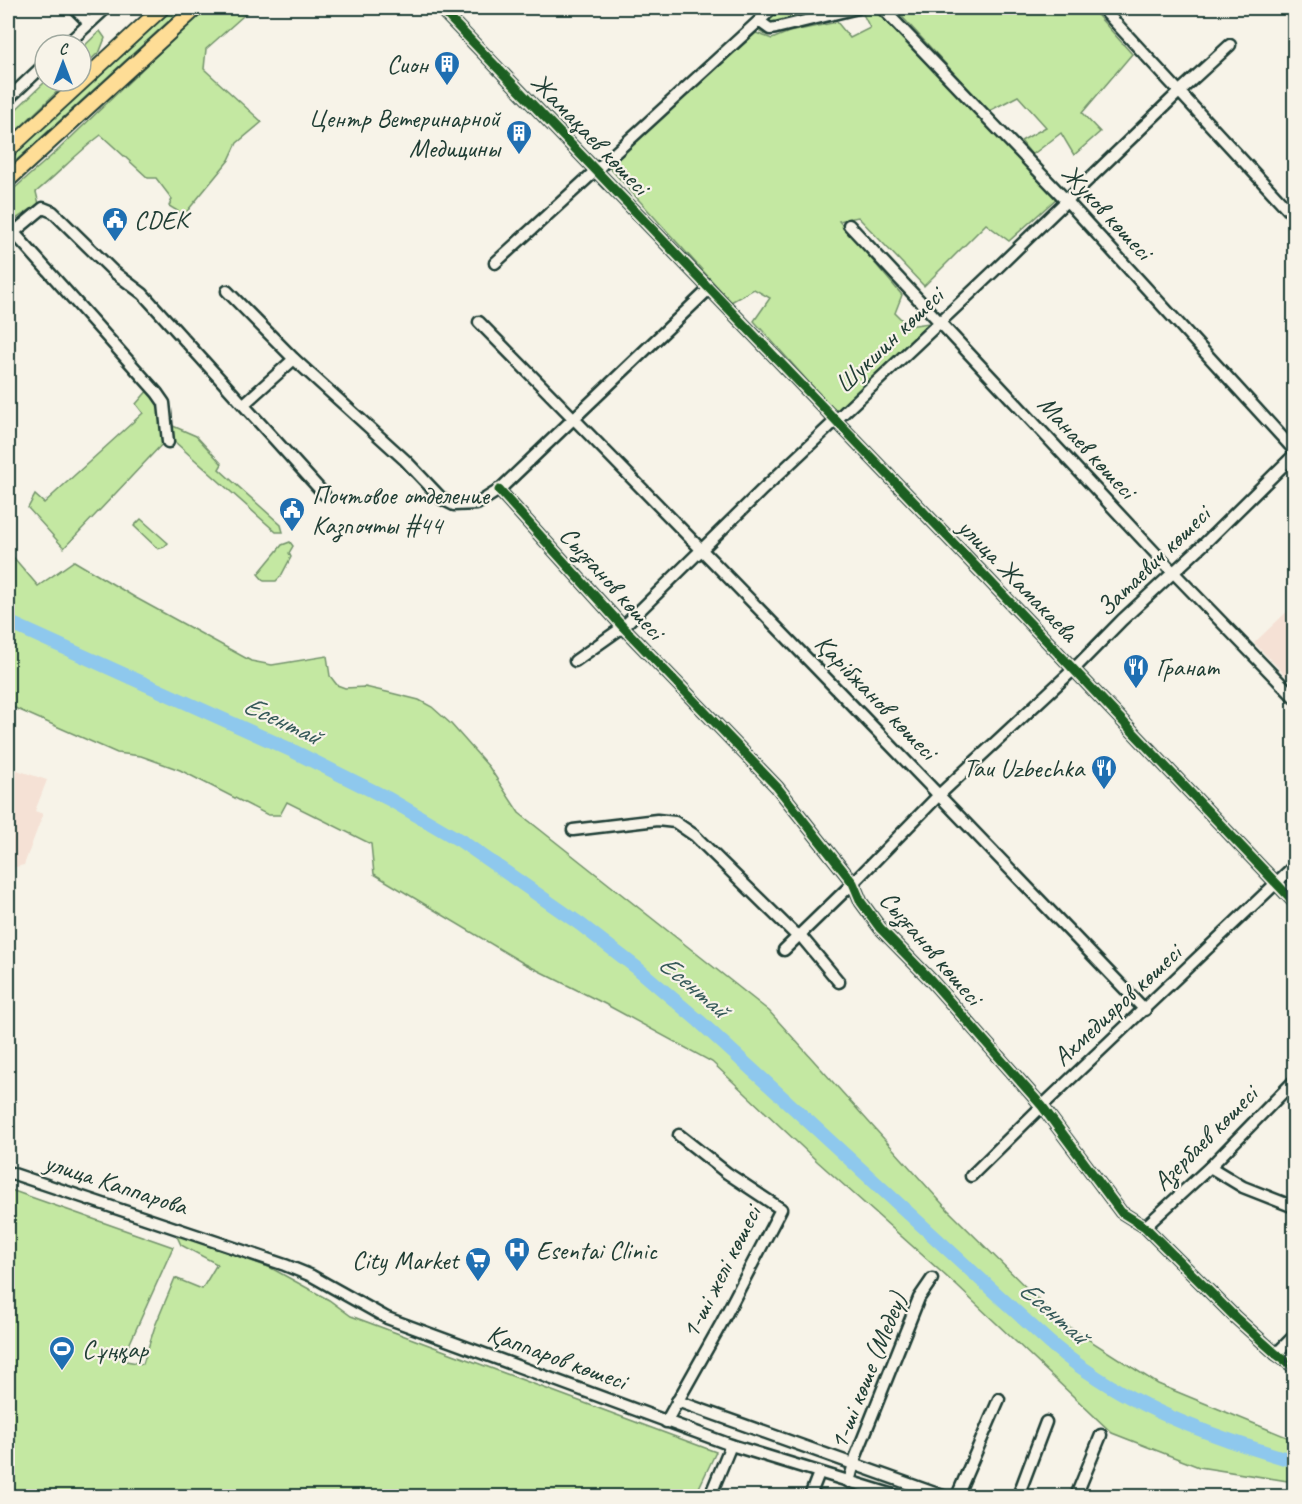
<svg xmlns="http://www.w3.org/2000/svg" width="1302" height="1504" font-family="Caveat,sans-serif">
	<style>
		.built { fill: #f5e1d5 }
		.green { fill: #c4e8a2; stroke: #72926b; stroke-width: 1.5 }
		.lines { fill: none; stroke-linecap: round; stroke-linejoin: round }
		.river { stroke: #8ec8ed; stroke-width: 14 }
		.minor-casing { stroke: #1f3d34; stroke-width: 15 }
		.major-casing { stroke: #1f3d34; stroke-width: 18 }
		.minor { stroke: #f7f3e8; stroke-width: 10 }
		.major { stroke: #fedd96; stroke-width: 14 }
		.cycleway-casing { stroke: #f7f3e8; stroke-width: 13 }
		.cycleway { stroke: #1b5e20; stroke-width: 9 }
		.labels { text-anchor: middle; dominant-baseline: central; stroke-width: 4.5; stroke-linejoin: round; paint-order: stroke }
		.poi-label { font-size: 26px; fill: #1f3d34; stroke: #f7f3e8; text-anchor: start }
		.street-label { font-size: 26px; fill: #1f3d34; stroke: #f7f3e8 }
		.water-label { font-size: 27px; font-style: italic; fill: #355959; stroke: #f7f3e8 }
	</style>
	<rect width="100%" height="100%" fill="#f7f3e8"/>
	<filter id="ink" filterUnits="userSpaceOnUse"><feTurbulence type="fractalNoise" baseFrequency=".0167" numOctaves="2"/><feDisplacementMap in="SourceGraphic" scale="12" xChannelSelector="R" yChannelSelector="G"/><feConvolveMatrix kernelMatrix="1 2 1 2 8 2 1 2 1" color-interpolation-filters="sRGB"/></filter>
	<g filter="url(#ink)">
		<!-- built -->
		<g class="built">
			<path d="M1294 605V684L1254 643Z"/>
			<path d="M8 764 11 768 47 780 35 811 43 814 24 865 8 869Z"/>
		</g>
		<!-- green -->
		<g class="green">
			<path d="M174 8H183L8 168V160Z"/>
			<path d="M206 8H252L206 49 204 69 262 122 237 143 229 160 184 215 169 206 172 199 156 178H148L101 135C78 152 59 173 36 192L39 204 16 219 11 218 8 210V194L57 151Z"/>
			<path d="M778 8H848L785 27 768 36 760 32 758 25Z"/>
			<path d="M894 8H1091L1132 54 1082 113 1100 132 1074 155 1061 133 1032 155 1021 141 1046 127 1018 96 989 111Z"/>
			<path d="M873 9 1058 197 1009 241 986 224 924 286 858 217 839 221 902 295 895 313 908 326 929 323 837 414 754 321 770 298 754 289 731 302 608 166 756 33 772 39 789 32 837 22 850 38 870 28 862 12Z"/>
			<path d="M100 31 105 38 100 51 81 69V49Z"/>
			<path d="M46 81H68L8 139V117Z"/>
			<path d="M149 389 161 405 165 441 64 548 28 508 35 495 44 503 143 413 136 404Z"/>
			<path d="M173 426 196 436 222 464 219 469 281 525 283 532H276L175 442 173 439Z"/>
			<path d="M141 519 168 543 164 547 158 549 134 526Z"/>
			<path d="M290 542 293 546 289 553 291 557 281 576 276 581H264L258 574 282 545Z"/>
			<path d="M8 551 38 586 74 561 136 598 251 661 272 665 327 656 330 676 337 685 345 688 365 687 391 693 419 700 432 707 451 724 489 767 519 813 769 1011 948 1210 1061 1322 1158 1384 1294 1440V1482L1199 1467 1112 1433 957 1286 818 1162 712 1062 605 1004 523 963 374 874 371 844 287 802 280 815H268L180 770 141 756 117 753 8 705Z"/>
			<path d="M8 1189 173 1247 125 1354 126 1361 143 1364 155 1326 175 1278 202 1289 217 1264 181 1245 176 1234 271 1268 329 1300 351 1316 716 1452 695 1496H8Z"/>
		</g>
		<g class="lines">
			<!-- river -->
			<path class="river" d="M8 622 291 750 389 799 461 841 580 924 637 968 699 1021 1050 1343C1062 1353 1074 1363 1087 1371 1149 1414 1223 1440 1294 1461"/>
			<defs>
				<g id="minor">
					<path d="M74 8 89 23"/>
					<path d="M440 8 988 579 1294 902"/>
					<path d="M882 8 1066 200 1294 450"/>
					<path d="M1102 8 1294 216"/>
					<path d="M759 21 770 29 776 28 858 8"/>
					<path d="M66 45 106 8"/>
					<path d="M8 99 45 64"/>
					<path d="M849 225 1173 572 1294 697"/>
					<path d="M8 226 157 393 164 403 168 442"/>
					<path d="M13 233 43 208 53 212 114 272 143 294 324 494"/>
					<path d="M495 263 773 8"/>
					<path d="M227 291 294 359 405 460 442 499 454 505 477 504 499 490 709 289"/>
					<path d="M479 322C703 550 924 779 1145 1010"/>
					<path d="M244 404 294 359"/>
					<path d="M499 490 623 627 777 787 853 883 861 902 880 928 930 979 1042 1106 1121 1212 1145 1227 1235 1317 1276 1354 1294 1367"/>
					<path d="M575 661 623 627 761 491 994 271 1180 91 1230 45"/>
					<path d="M573 830 657 820 675 822 694 835 798 937"/>
					<path d="M800 935 839 982"/>
					<path d="M784 950 853 883 939 795 1074 669 1122 620 1204 544 1294 455"/>
					<path d="M1210 1167 1243 1187 1294 1207"/>
					<path d="M8 1172 285 1265 312 1276 387 1318 731 1445 897 1496"/>
					<path d="M971 1176 1042 1106 1294 866"/>
					<path d="M1145 1227 1210 1167 1294 1081"/>
					<path d="M1276 1354 1294 1336"/>
					<path d="M677 1401 943 1496"/>
					<path d="M666 1422 721 1324 781 1209 727 1173 679 1135"/>
					<path d="M849 1482 856 1456 919 1298 932 1279"/>
					<path d="M710 1496 731 1445"/>
					<path d="M810 1496 819 1473"/>
					<path d="M957 1496 999 1399"/>
					<path d="M1018 1496 1046 1422"/>
					<path d="M1076 1496 1101 1435"/>
				</g>
				<g id="major">
					<path d="M8 150 162 8"/>
					<path d="M8 180 196 8"/>
				</g>
			</defs>
			<!-- minor casing -->
			<use href="#minor" class="minor-casing"/>
			<!-- major casing -->
			<use href="#major" class="major-casing"/>
			<!-- minor -->
			<use href="#minor" class="minor"/>
			<!-- major -->
			<use href="#major" class="major"/>
			<defs>
				<g id="cycleway">
					<path d="M440 8 988 579 1294 902"/>
					<path d="M499 490 623 627 777 787 853 883 861 902 880 928 930 979 1042 1106 1121 1212 1145 1227 1235 1317 1276 1354 1294 1367"/>
				</g>
			</defs>
			<!-- cycleway casing -->
			<use href="#cycleway" class="cycleway-casing"/>
			<!-- cycleway -->
			<use href="#cycleway" class="cycleway"/>
		</g>
	</g>
	<!-- icons -->
	<defs>
		<symbol id="building-pin" viewBox="-11 -11 22 30"><path d="M0 17L-7.5 6A9.5 9.5 0 1 1 7.5 6Z" fill="#1f6fb2" stroke="#f7f3e8"/><path d="M-4-6H4V6H1V3H-1V6H-4ZM-2.5-4.3h1.7v1.8h-1.7ZM.8-4.3h1.7v1.8H.8ZM-2.5-1h1.7V.8h-1.7ZM.8-1h1.7V.8H.8Z" fill="#fff"/></symbol>
		<symbol id="civic-pin" viewBox="-11 -11 22 30"><path d="M0 17L-7.5 6A9.5 9.5 0 1 1 7.5 6Z" fill="#1f6fb2" stroke="#f7f3e8"/><path d="M-.6-6.5H3V-4.5H.6V-3L4-1V1h2V6H-6V1h2V-1L-.6-3ZM-1.2 2.5V6h2.4V2.5Z" fill="#fff"/></symbol>
		<symbol id="restaurant-pin" viewBox="-11 -11 22 30"><path d="M0 17L-7.5 6A9.5 9.5 0 1 1 7.5 6Z" fill="#1f6fb2" stroke="#f7f3e8"/><path d="M-5-6h1v4h1v-4h1v4h1v-4h1v5L-1.5 .5V6h-2V.5L-5-1ZM5-6V6H3V1.5H1.5Q1.5-4 5-6Z" fill="#fff"/></symbol>
		<symbol id="hospital-pin" viewBox="-11 -11 22 30"><path d="M0 17L-7.5 6A9.5 9.5 0 1 1 7.5 6Z" fill="#1f6fb2" stroke="#f7f3e8"/><path d="M-5-5h3v3.5h4V-5h3V5h-3V1.5h-4V5h-3Z" fill="#fff"/></symbol>
		<symbol id="supermarket-pin" viewBox="-11 -11 22 30"><path d="M0 17L-7.5 6A9.5 9.5 0 1 1 7.5 6Z" fill="#1f6fb2" stroke="#f7f3e8"/><path d="M-6-5.5h2.5l.6 2H6L4.5 2H-2.5L-4.4-4H-6ZM-1.5 3.2a1.3 1.3 0 1 0 .1 0ZM3 3.2a1.3 1.3 0 1 0 .1 0Z" fill="#fff"/></symbol>
		<symbol id="stadium-pin" viewBox="-11 -11 22 30"><path d="M0 17L-7.5 6A9.5 9.5 0 1 1 7.5 6Z" fill="#1f6fb2" stroke="#f7f3e8"/><path d="M0-5a6.5 5 0 1 0 0 10a6.5 5 0 1 0 0-10ZM-3.5-1.8h7v3.6h-7Z" fill="#fff"/></symbol>
	</defs>
	<g fill-rule="evenodd">
		<use href="#building-pin" x="432" y="49" width="30" height="40"/>
		<use href="#building-pin" x="504" y="118" width="30" height="40"/>
		<use href="#civic-pin" x="100" y="205" width="30" height="40"/>
		<use href="#civic-pin" x="277" y="495" width="30" height="40"/>
		<use href="#restaurant-pin" x="1121" y="652" width="30" height="40"/>
		<use href="#restaurant-pin" x="1089" y="753" width="30" height="40"/>
		<use href="#hospital-pin" x="502" y="1235" width="30" height="40"/>
		<use href="#supermarket-pin" x="463" y="1245" width="30" height="40"/>
		<use href="#stadium-pin" x="47" y="1334" width="30" height="40"/>
	</g>
	<g class="labels">
		<!-- poi labels -->
		<g class="poi-label">
			<text x="428" y="64" text-anchor="end">Сион</text>
			<text x="500" y="118" text-anchor="end">Центр Ветеринарной<tspan x="500" dy="30">Медицины</tspan></text>
			<text x="134" y="220">CDEK</text>
			<text x="312" y="495">Почтовое отделение<tspan x="312" dy="30">Казпочты #44</tspan></text>
			<text x="1156" y="667">Гранат</text>
			<text x="1084" y="768" text-anchor="end">Tau Uzbechka</text>
			<text x="536" y="1250">Esentai Clinic</text>
			<text x="458" y="1260" text-anchor="end">City Market</text>
			<text x="82" y="1349">Сұңқар</text>
		</g>
		<!-- street labels -->
		<g class="street-label">
			<text transform="translate(590 134) rotate(46)">Жамақаев көшесі</text>
			<text transform="translate(1107 212) rotate(47)">Жуков көшесі</text>
			<text transform="translate(889 340) rotate(-44)">Шукшин көшесі</text>
			<text transform="translate(1087 447) rotate(47)">Манаев көшесі</text>
			<text transform="translate(1153 561) rotate(-44)">Затаевич көшесі</text>
			<text transform="translate(1018 580) rotate(46)">улица Жамакаева</text>
			<text transform="translate(612 583) rotate(48)">Сызғанов көшесі</text>
			<text transform="translate(876 697) rotate(46)">Қарібжанов көшесі</text>
			<text transform="translate(931 948) rotate(49)">Сызғанов көшесі</text>
			<text transform="translate(1117 1005) rotate(-43)">Ахмедияров көшесі</text>
			<text transform="translate(1205 1138) rotate(-45)">Азербаев көшесі</text>
			<text transform="translate(116 1184) rotate(18)">улица Каппарова</text>
			<text transform="translate(721 1272) rotate(-63)">1-ші желі көшесі</text>
			<text transform="translate(557 1357) rotate(20)">Қаппаров көшесі</text>
			<text transform="translate(868 1371) rotate(-68)">1-ші көше (Медеу)</text>
		</g>
		<!-- water labels -->
		<g class="water-label">
			<text transform="translate(282 720) rotate(25)">Есентай</text>
			<text transform="translate(694 986) rotate(40)">Есентай</text>
			<text transform="translate(1054 1312) rotate(41)">Есентай</text>
		</g>
	</g>
	<!-- margin -->
	<rect width="1302" height="1504" fill="none" stroke="#f7f3e8" stroke-width="30"/>
	<rect x="15" y="15" width="1272" height="1474" fill="none" stroke="#1f3d34" stroke-width="2" filter="url(#ink)"/>
	<!-- north arrow -->
	<g transform="translate(63 63)"><circle r="28" fill="#f7f3e8" stroke="#a1aaa0" stroke-width="1.5"/>
	<path d="M0-4.5L10 22L0 15L-10 22Z" fill="#1f6fb2"/>
	<text y="-9" font-size="16" font-weight="bold" text-anchor="middle" fill="#1f3d34">С</text>
	</g>
</svg>
